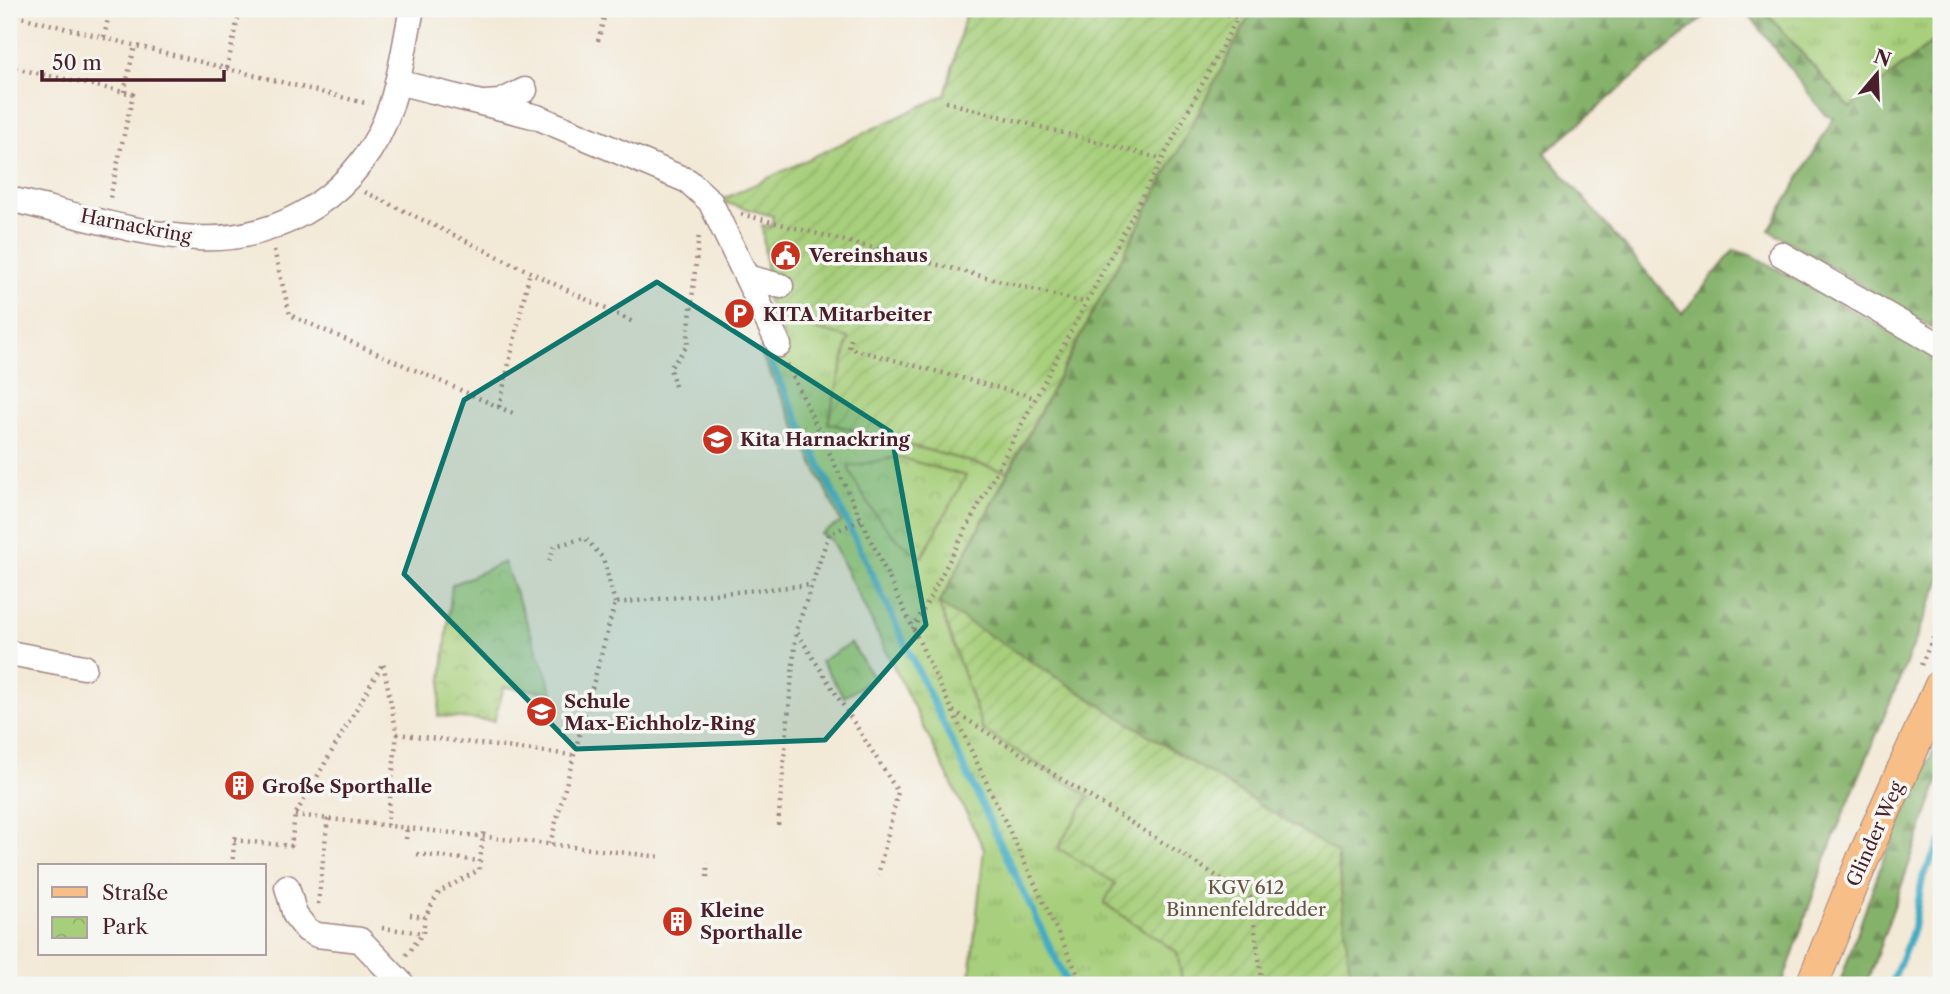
<svg xmlns="http://www.w3.org/2000/svg" width="1950" height="994" font-family="'Libre Caslon Text',serif">
	<style>
		.grass { fill: url(#grass-tufts); stroke: #787753; stroke-width: 2 }
		.forest { fill: url(#forest-firs); stroke: #68684b; stroke-width: 2 }
		.park { fill: url(#park-crowns); stroke: #787753; stroke-width: 2 }
		.garden { fill: url(#garden-furrows); stroke: #787753; stroke-width: 2 }
		.lines { fill: none; stroke-linecap: round; stroke-linejoin: round }
		.stream { stroke: #43abc3; stroke-width: 7 }
		.minor-casing { stroke: #9e8481; stroke-width: 27 }
		.major-casing { stroke: #9e8481; stroke-width: 34 }
		.path { stroke: #9e8481; stroke-width: 4.5; stroke-dasharray: 2 5; stroke-linecap: butt }
		.minor { stroke: #fff; stroke-width: 24 }
		.major { stroke: #f7be88; stroke-width: 32 }
		.marked { fill: #0f766e; fill-opacity: 0.2; stroke: #0f766e; stroke-width: 5; stroke-linejoin: round }
		.labels { text-anchor: middle; dominant-baseline: central; stroke-width: 7; stroke-linejoin: round; paint-order: stroke }
		.street-label { font-size: 19px; fill: #4a1f2b; stroke: #f6f6f2 }
		.poi-label { font-size: 19px; font-weight: bold; fill: #4a1f2b; stroke: #f6f6f2; text-anchor: start }
		.park-label { font-size: 19px; fill: #665443; stroke: #f6f6f2 }
	</style>
	<defs>
		<pattern id="grass-tufts" width="24" height="20" patternUnits="userSpaceOnUse" patternTransform="scale(1.75)"><rect width="24" height="20" fill="#a7cf7b"/><path d="M3 7l-1-3M5 7V3M7 7l1-3M15 17l-1-3M17 17v-4M19 17l1-3" fill="none" stroke="#91b16a"/></pattern>
		<pattern id="forest-firs" width="22" height="20" patternUnits="userSpaceOnUse" patternTransform="scale(1.75)"><rect width="22" height="20" fill="#85b26b"/><path d="M5 1l3.5 6h-7zM16 11l3.5 6h-7z" fill="#6f9058"/></pattern>
		<pattern id="park-crowns" width="20" height="18" patternUnits="userSpaceOnUse" patternTransform="scale(1.75)"><rect width="20" height="18" fill="#a7cf7b"/><path d="M2 6a3 3 0 1 1 6 0M12 15a3 3 0 1 1 6 0" fill="none" stroke="#91b16a"/></pattern>
		<pattern id="garden-furrows" width="10" height="10" patternUnits="userSpaceOnUse" patternTransform="scale(1.75)"><rect width="10" height="10" fill="#a7cf7b"/><path d="M-1 1l2-2M0 10L10 0M9 11l2-2" fill="none" stroke="#91b16a"/></pattern>
	</defs>
	<rect width="100%" height="100%" fill="#f6f6f2"/>
	<filter id="ink" filterUnits="userSpaceOnUse"><feTurbulence type="fractalNoise" baseFrequency=".0143" numOctaves="2"/><feDisplacementMap in="SourceGraphic" scale="14" xChannelSelector="R" yChannelSelector="G"/><feConvolveMatrix kernelMatrix="1 2 1 2 8 2 1 2 1" color-interpolation-filters="sRGB"/></filter>
	<filter id="wash" filterUnits="userSpaceOnUse"><feTurbulence type="fractalNoise" baseFrequency=".00686" numOctaves="4" result="noise"/><feDisplacementMap in="SourceGraphic" scale="28" xChannelSelector="R" yChannelSelector="G"/><feGaussianBlur stdDeviation="1.57" result="paint"/><feColorMatrix in="noise" values="0 0 0 0 0 0 0 0 0 0 0 0 0 0 0 0 0 1.4 0 .05"/><feComposite in="paint" operator="in"/></filter>
	<g filter="url(#wash)">
		<rect width="100%" height="100%" fill="#f3e9d7"/>
		<!-- grass -->
		<g class="grass">
			<path d="M1763 9H1941V35L1850 108Z"/>
			<path d="M777 319 849 338 828 423 1008 472 939 604 983 730 1089 796 1058 848 1116 883 1105 904 1177 952 1183 985H969L984 849 831 540 821 534 841 522 759 350 784 337Z"/>
		</g>
		<!-- forest -->
		<g class="forest">
			<path d="M1253 9H1713L1545 153 1682 314 1734 250 1753 256 1941 359V579L1829 849 1782 985H1351L1337 853 939 604Z"/>
			<path d="M1745 9H1763L1850 108 1941 35V87L1928 97 1941 104V333L1769 230 1834 118 1825 115Z"/>
			<path d="M1941 734V774L1866 985H1839L1881 865Z"/>
		</g>
		<!-- park -->
		<g class="park">
			<path d="M897 457 966 476 922 557C887 537 865 503 848 467Z"/>
			<path d="M504 562 553 692 504 687 494 721 438 716 452 585Z"/>
			<path d="M851 643 874 679 844 697 821 661Z"/>
		</g>
		<!-- garden -->
		<g class="garden">
			<path d="M967 9H1253L1008 472 828 423 849 338 777 319 767 299 779 292 767 276 762 225 771 227 773 216 719 201 945 95Z"/>
			<path d="M939 604 1337 853 1351 985H1183L1177 952 1104 903 1115 883 1058 848 1089 796 983 730Z"/>
		</g>
		<g class="lines">
			<!-- stream -->
			<g class="stream">
				<path d="M766 352 1068 985"/>
				<path d="M1891 985 1913 930 1923 876 1941 842"/>
			</g>
		</g>
	</g>
	<g filter="url(#ink)">
		<g class="lines">
			<defs>
				<g id="minor">
					<path d="M397 82 537 117 688 181 710 201 779 345"/>
					<path d="M485 103 500 102 525 90"/>
					<path d="M9 199C67 212 138 235 197 238 282 243 363 190 390 108 401 76 405 41 412 9"/>
					<path d="M1781 254 1941 346"/>
					<path d="M747 277 781 286"/>
					<path d="M9 653 84 667"/>
					<path d="M287 887 295 915 307 930 317 935 360 940 403 985"/>
				</g>
				<path id="major" d="M1812 985 1862 861 1941 685"/>
			</defs>
			<!-- minor casing -->
			<use href="#minor" class="minor-casing"/>
			<!-- major casing -->
			<use href="#major" class="major-casing"/>
			<!-- path -->
			<g class="path">
				<path d="M1207 9 1237 17"/>
				<path d="M9 14 369 104"/>
				<path d="M104 37 110 9"/>
				<path d="M598 41 606 9"/>
				<path d="M9 67 133 94 109 202"/>
				<path d="M227 68 240 9"/>
				<path d="M124 92 135 46"/>
				<path d="M946 102 1162 159"/>
				<path d="M365 192 633 322"/>
				<path d="M741 214 1086 303"/>
				<path d="M274 250 290 315 517 415"/>
				<path d="M851 339 849 348 1036 398"/>
				<path d="M787 364 1083 985"/>
				<path d="M675 386 670 368 687 346 699 234"/>
				<path d="M499 407 530 271"/>
				<path d="M861 520 829 534 796 631 898 792 878 875"/>
				<path d="M549 561 555 546 585 538 603 558 615 603"/>
				<path d="M913 629 1242 9"/>
				<path d="M1921 665 1941 620"/>
				<path d="M953 711 1250 897 1263 985"/>
				<path d="M397 734 572 755"/>
				<path d="M295 815 661 857"/>
				<path d="M778 825 796 632"/>
				<path d="M406 839 407 827"/>
				<path d="M234 840 291 846 295 815 383 663 397 734 387 825"/>
				<path d="M550 844 615 603 811 585"/>
				<path d="M417 854 480 861"/>
				<path d="M232 866 235 834"/>
				<path d="M707 877 708 863"/>
				<path d="M318 904 328 818"/>
				<path d="M410 915 425 917"/>
				<path d="M382 928 423 933"/>
				<path d="M406 955 423 933 425 917 439 892 479 870 484 828"/>
			</g>
			<!-- minor -->
			<use href="#minor" class="minor"/>
			<!-- major -->
			<use href="#major" class="major"/>
		</g>
	</g>
	<!-- marked area -->
	<path class="marked" d="M657 282 891 432 926 625 825 740 576 749 404 574 464 400Z"/>
	<!-- icons -->
	<defs>
		<symbol id="civic-disc" viewBox="-11 -11 22 22"><circle r="9.5" fill="#c8321e" stroke="#f6f6f2"/><path d="M-.6-6.5H3V-4.5H.6V-3L4-1V1h2V6H-6V1h2V-1L-.6-3ZM-1.2 2.5V6h2.4V2.5Z" fill="#fff"/></symbol>
		<symbol id="parking-disc" viewBox="-11 -11 22 22"><circle r="9.5" fill="#c8321e" stroke="#f6f6f2"/><path d="M-3.5-5.5H1a3.5 3.5 0 0 1 0 7H-1V5.5H-3.5ZM-1-3.4V-.6H.8a1.4 1.4 0 0 0 0-2.8Z" fill="#fff"/></symbol>
		<symbol id="school-disc" viewBox="-11 -11 22 22"><circle r="9.5" fill="#c8321e" stroke="#f6f6f2"/><path d="M0-5L7-2L0 1L-7-2ZM-4 1L0 2.5L4 1V4Q0 6-4 4Z" fill="#fff"/></symbol>
		<symbol id="building-disc" viewBox="-11 -11 22 22"><circle r="9.5" fill="#c8321e" stroke="#f6f6f2"/><path d="M-4-6H4V6H1V3H-1V6H-4ZM-2.5-4.3h1.7v1.8h-1.7ZM.8-4.3h1.7v1.8H.8ZM-2.5-1h1.7V.8h-1.7ZM.8-1h1.7V.8H.8Z" fill="#fff"/></symbol>
	</defs>
	<g fill-rule="evenodd">
		<use href="#civic-disc" x="768" y="238" width="35" height="35"/>
		<use href="#parking-disc" x="722" y="296" width="35" height="35"/>
		<use href="#school-disc" x="700" y="422" width="35" height="35"/>
		<use href="#school-disc" x="524" y="694" width="35" height="35"/>
		<use href="#building-disc" x="222" y="768" width="35" height="35"/>
		<use href="#building-disc" x="660" y="904" width="35" height="35"/>
	</g>
	<g class="labels">
		<!-- street labels -->
		<g class="street-label">
			<text transform="translate(136 226) rotate(11)">Harnackring</text>
			<text transform="translate(1875 834) rotate(-66)">Glinder Weg</text>
		</g>
		<!-- poi labels -->
		<g class="poi-label">
			<text x="809" y="255">Vereinshaus</text>
			<text x="763" y="314">KITA Mitarbeiter</text>
			<text x="740" y="439">Kita Harnackring</text>
			<text x="564" y="701">Schule<tspan x="564" dy="22">Max-Eichholz-Ring</tspan></text>
			<text x="262" y="786">Große Sporthalle</text>
			<text x="700" y="910">Kleine<tspan x="700" dy="22">Sporthalle</tspan></text>
		</g>
		<!-- park labels -->
		<g class="park-label">
			<text x="1246" y="887">KGV 612<tspan x="1246" dy="22">Binnenfeldredder</tspan></text>
		</g>
	</g>
	<!-- margin -->
	<rect width="1950" height="994" fill="none" stroke="#f6f6f2" stroke-width="35"/>
	<!-- legend -->
	<rect x="38" y="864" width="228" height="91" fill="#f6f6f2" stroke="#b1a0a2" stroke-width="2"/>
	<rect x="52" y="887" width="35" height="10" fill="#f7be88" stroke="#b1a0a2" stroke-width="2"/>
	<text x="102" y="900" font-size="21" fill="#4a1f2b">Straße</text>
	<rect x="52" y="917" width="35" height="21" fill="url(#park-crowns)" stroke="#b1a0a2" stroke-width="2"/>
	<text x="102" y="934" font-size="21" fill="#4a1f2b">Park</text>
	<!-- north arrow -->
	<g transform="translate(1877 74) rotate(19)" stroke="#f6f6f2" stroke-width="5" paint-order="stroke">
	<path d="M0-5L12 26L0 18L-12 26Z" fill="#4a1f2b"/>
	<text y="-10" font-size="19" font-weight="bold" text-anchor="middle" fill="#4a1f2b">N</text>
	</g>
	<!-- scale -->
	<path d="M42 70v10h182v-10" fill="none" stroke="#4a1f2b" stroke-width="3.5"/>
	<text x="52" y="70" font-size="21" fill="#4a1f2b" stroke="#f6f6f2" stroke-width="5" paint-order="stroke">50 m</text>
</svg>
